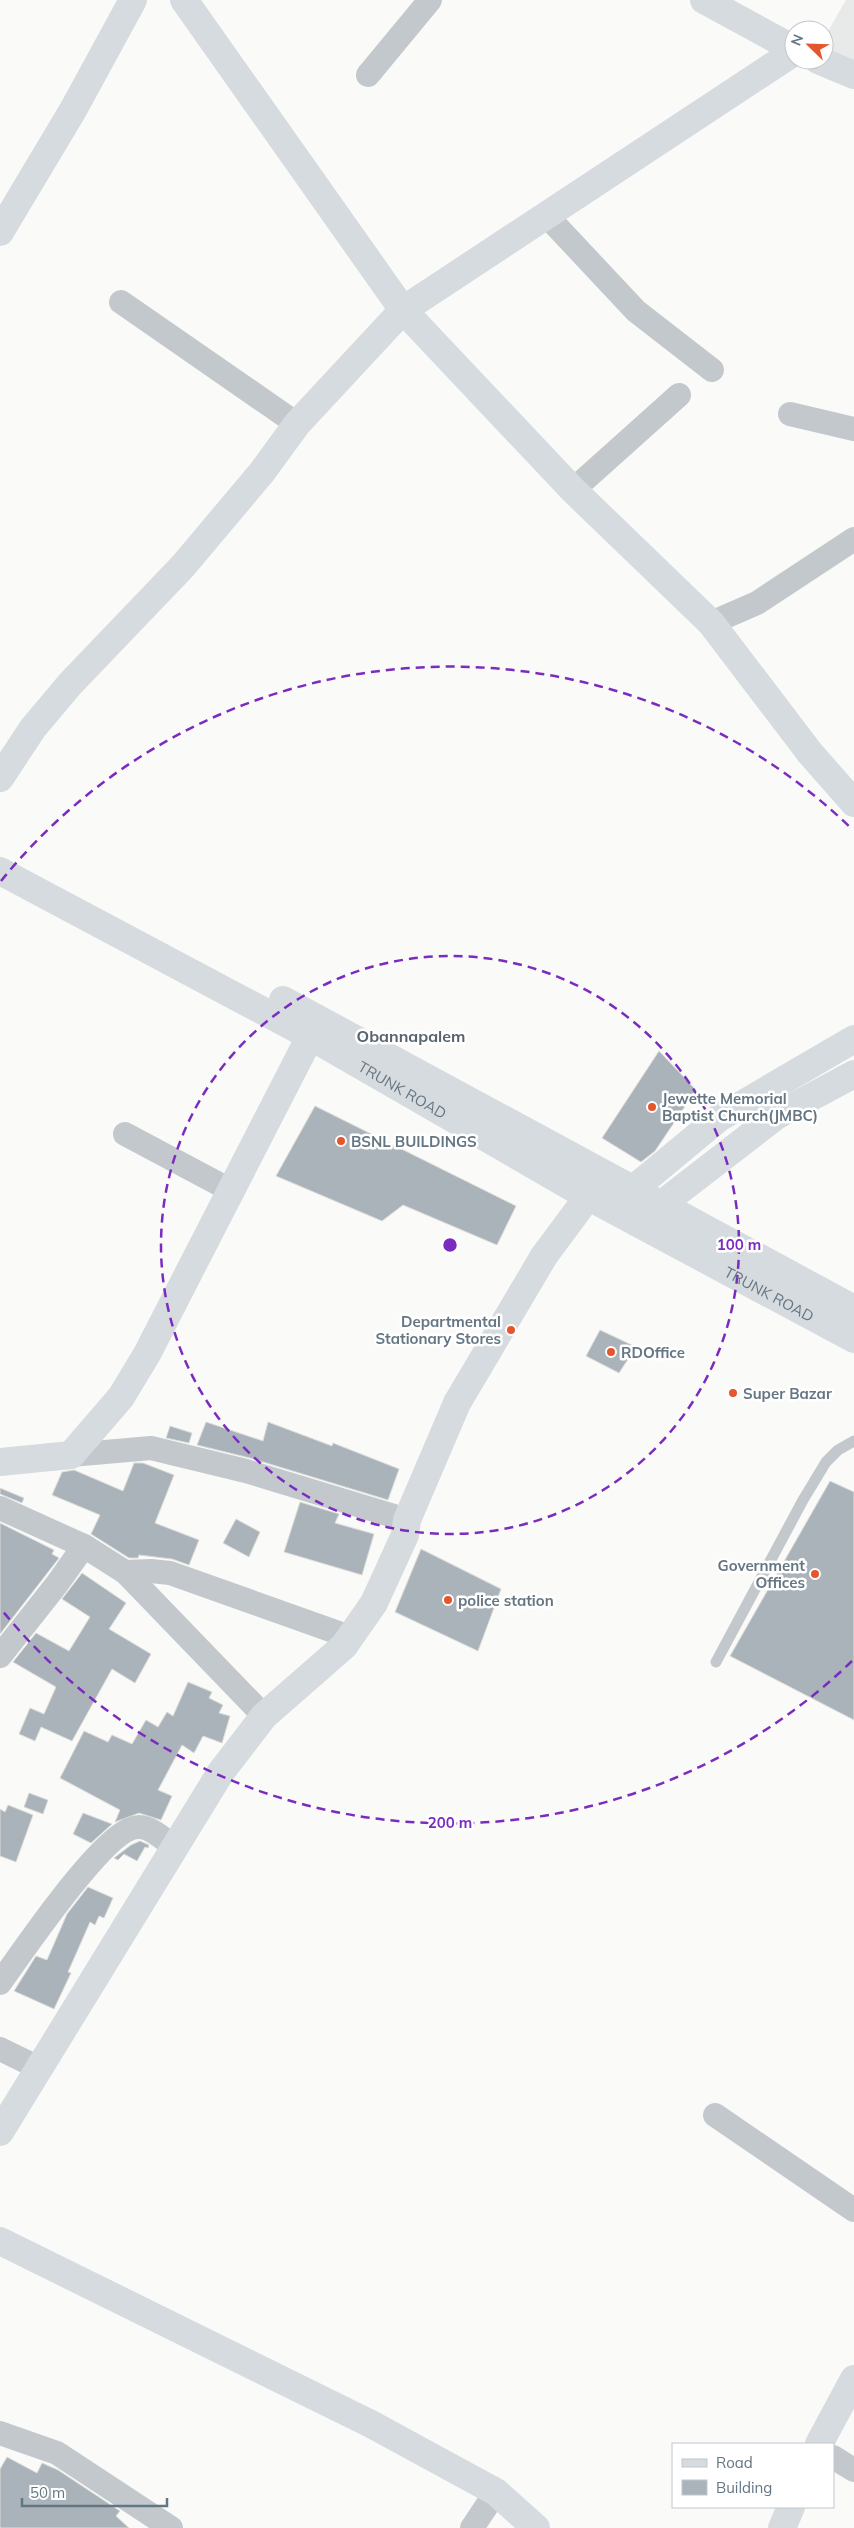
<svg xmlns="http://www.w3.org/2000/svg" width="854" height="2528" font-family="Mulish,sans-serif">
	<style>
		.built { fill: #e8e9e9 }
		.building { fill: #aab3b9; stroke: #dcdcda }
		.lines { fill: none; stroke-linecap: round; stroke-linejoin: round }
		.lane { stroke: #c3c8cc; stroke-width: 11 }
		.street { stroke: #c3c8cc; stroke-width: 24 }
		.secondary { stroke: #d6dbdf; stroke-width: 28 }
		.ring { fill: none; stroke: #7b2cbf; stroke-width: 2.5; stroke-dasharray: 9 6 }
		.poi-dot { fill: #e4572e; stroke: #fff; stroke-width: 2 }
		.labels { text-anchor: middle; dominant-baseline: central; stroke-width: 5; stroke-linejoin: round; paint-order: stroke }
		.street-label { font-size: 15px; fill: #657683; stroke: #fff }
		.poi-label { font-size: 15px; font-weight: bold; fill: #657683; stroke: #fff; text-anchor: start }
		.neighbourhood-label { font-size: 16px; font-weight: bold; fill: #57646e; stroke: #fff }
		.centre { fill: #7b2cbf; stroke: #fff; stroke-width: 2.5 }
		.ring-label { font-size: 15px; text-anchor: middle; font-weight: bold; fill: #7b2cbf; stroke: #fff; stroke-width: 5; stroke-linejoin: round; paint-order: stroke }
	</style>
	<rect width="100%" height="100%" fill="#fafaf8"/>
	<!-- built -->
	<path class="built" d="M846 0H854V61L824 58V38Z"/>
	<!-- building -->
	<g class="building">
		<path d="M659 1051 696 1090 655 1151 641 1162 602 1138Z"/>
		<path d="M315 1106 516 1206 497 1245 403 1205 382 1221 276 1176Z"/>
		<path d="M600 1330 636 1347 619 1373 586 1356Z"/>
		<path d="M206 1422 263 1441 268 1422 332 1446 333 1443 399 1469 388 1500 250 1458 197 1445Z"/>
		<path d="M170 1426 192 1433 189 1443 166 1438Z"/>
		<path d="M134 1463H143L174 1475 155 1523 199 1540 189 1565 172 1559 139 1555 138 1558H129L91 1534 100 1515 52 1495 62 1472 74 1470 123 1491Z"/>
		<path d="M830 1481 854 1492V1720L730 1656Z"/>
		<path d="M0 1488 24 1498 22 1503 0 1494Z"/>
		<path d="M300 1502 339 1514 335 1523 374 1534 362 1575 284 1552Z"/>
		<path d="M236 1519 260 1532 249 1557 223 1543Z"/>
		<path d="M0 1523 54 1550 52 1554 59 1558 0 1634Z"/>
		<path d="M421 1549 501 1589 478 1651 395 1612Z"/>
		<path d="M82 1573 126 1603 109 1629 151 1654 135 1683 112 1669 72 1741 41 1727 35 1741 19 1734 30 1708 44 1714 56 1687 13 1662 36 1633 69 1651 90 1617 62 1599Z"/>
		<path d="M188 1682 212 1692 209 1698 223 1705 219 1713 230 1716 222 1743 203 1736 194 1753 182 1745 158 1790 172 1796 161 1820 139 1813 115 1822 120 1810 60 1778 84 1731 108 1742 112 1735 132 1744 146 1720 158 1727 167 1712 173 1716Z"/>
		<path d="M29 1793 48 1800 43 1814 24 1807Z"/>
		<path d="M8 1805 33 1815 16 1862 0 1856V1809L5 1812Z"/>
		<path d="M83 1813 112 1824 91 1843 73 1834Z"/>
		<path d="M140 1841 149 1845 148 1848 145 1847 137 1861 124 1854 118 1860 114 1858 131 1845Z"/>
		<path d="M88 1887 113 1898 104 1918 99 1916 95 1925 90 1922 68 1972 71 1973 54 2009 14 1991 36 1956 47 1960 67 1914Z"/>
		<path d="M7 2457 37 2473 42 2463 58 2470 120 2511 116 2516 129 2528H0V2469Z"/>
	</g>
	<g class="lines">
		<!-- lane -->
		<path class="lane" d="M716 1662 803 1500 826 1462 838 1450 854 1441"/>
		<!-- street -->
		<g class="street">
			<path d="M368 75 430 0"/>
			<path d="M546 215 636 311 712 370"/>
			<path d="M121 302 297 424"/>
			<path d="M790 414 854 429"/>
			<path d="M573 490 679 395"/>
			<path d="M711 623 757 603 854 539"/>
			<path d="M125 1134 232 1191"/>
			<path d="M71 1455 151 1448 246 1471 407 1520"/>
			<path d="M0 1508 84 1546 125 1572 264 1716"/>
			<path d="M125 1572 151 1571 170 1573 350 1637"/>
			<path d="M0 1656 57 1584 84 1546"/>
			<path d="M0 1983C21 1954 105 1828 138 1827 150 1826 165 1840 174 1847"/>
			<path d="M0 2049 39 2068"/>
			<path d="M715 2115 854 2210"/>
			<path d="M0 2433 57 2453 171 2528"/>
			<path d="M833 2457 854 2470"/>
			<path d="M472 2528 496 2492"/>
		</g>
		<!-- secondary -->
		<g class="secondary">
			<path d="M184 0 403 310 573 490 711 623 810 753 854 803"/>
			<path d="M704 0 794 49"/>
			<path d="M818 60 854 75"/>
			<path d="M0 232 73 110 133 0"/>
			<path d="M0 778 33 728 70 684 183 566 262 472 297 424 403 310 794 52"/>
			<path id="s1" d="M0 871 310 1036 589 1197 854 1339"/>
			<path d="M283 1000 854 1309"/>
			<path d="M619 1201 719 1118 854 1039"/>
			<path d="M653 1217 662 1204 776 1116 854 1074"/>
			<path d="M0 1462 71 1455 121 1397 147 1354 318 1021"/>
			<path d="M0 2132 221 1772 264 1716 344 1646 374 1603 405 1535 407 1520 457 1403 544 1256 604 1175"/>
			<path d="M0 2241 371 2424 496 2492 536 2528"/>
			<path d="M819 2444 854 2379"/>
			<path d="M782 2528 791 2507"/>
		</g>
	</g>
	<!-- distance rings -->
	<g class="ring">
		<circle cx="450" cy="1245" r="289"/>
		<path d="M852 1661A578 578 0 0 1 1 1609M1 881A578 578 0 0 1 852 829"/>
	</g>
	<!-- markers -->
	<g class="poi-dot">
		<circle cx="652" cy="1107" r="5"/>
		<circle cx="341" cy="1141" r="5"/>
		<circle cx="511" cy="1330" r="5"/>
		<circle cx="611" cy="1352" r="5"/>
		<circle cx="733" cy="1393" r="5"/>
		<circle cx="815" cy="1574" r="5"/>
		<circle cx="448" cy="1600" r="5"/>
	</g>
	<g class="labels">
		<!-- street labels -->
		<g class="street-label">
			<text stroke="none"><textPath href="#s1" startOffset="458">TRUNK ROAD</textPath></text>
			<text stroke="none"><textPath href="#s1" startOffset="878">TRUNK ROAD</textPath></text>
		</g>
		<!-- poi labels -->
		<g class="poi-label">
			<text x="662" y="1098">Jewette Memorial<tspan x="662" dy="17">Baptist Church(JMBC)</tspan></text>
			<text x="351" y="1141">BSNL BUILDINGS</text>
			<text x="501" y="1321" text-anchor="end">Departmental<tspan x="501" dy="17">Stationary Stores</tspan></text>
			<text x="621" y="1352">RDOffice</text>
			<text x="743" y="1393">Super Bazar</text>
			<text x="805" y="1565" text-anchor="end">Government<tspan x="805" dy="17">Offices</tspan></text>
			<text x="458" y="1600">police station</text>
		</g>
		<!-- neighbourhood labels -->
		<g class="neighbourhood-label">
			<text x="411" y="1036">Obannapalem</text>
		</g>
	</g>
	<circle cx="450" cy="1245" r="8" class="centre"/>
	<g class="ring-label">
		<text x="739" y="1250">100 m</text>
		<text x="450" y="1828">200 m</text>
	</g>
	<!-- legend -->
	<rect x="672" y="2443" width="162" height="65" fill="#ffffff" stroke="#c1c8cd"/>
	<rect x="682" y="2459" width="25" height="8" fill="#d6dbdf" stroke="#c1c8cd"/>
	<text x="716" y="2468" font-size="15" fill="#657683">Road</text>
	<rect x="682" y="2480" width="25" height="15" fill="#aab3b9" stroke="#c1c8cd"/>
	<text x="716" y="2493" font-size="15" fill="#657683">Building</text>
	<!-- north arrow -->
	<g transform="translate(809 45) rotate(293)"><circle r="24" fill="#ffffff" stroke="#c1c8cd"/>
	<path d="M0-4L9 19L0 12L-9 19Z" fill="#e4572e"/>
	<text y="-8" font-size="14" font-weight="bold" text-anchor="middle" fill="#657683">N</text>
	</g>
	<!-- scale -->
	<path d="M22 2498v8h145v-8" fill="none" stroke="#657683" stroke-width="2.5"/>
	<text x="30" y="2498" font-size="15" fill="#657683" stroke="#ffffff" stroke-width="4" paint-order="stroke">50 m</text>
</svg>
